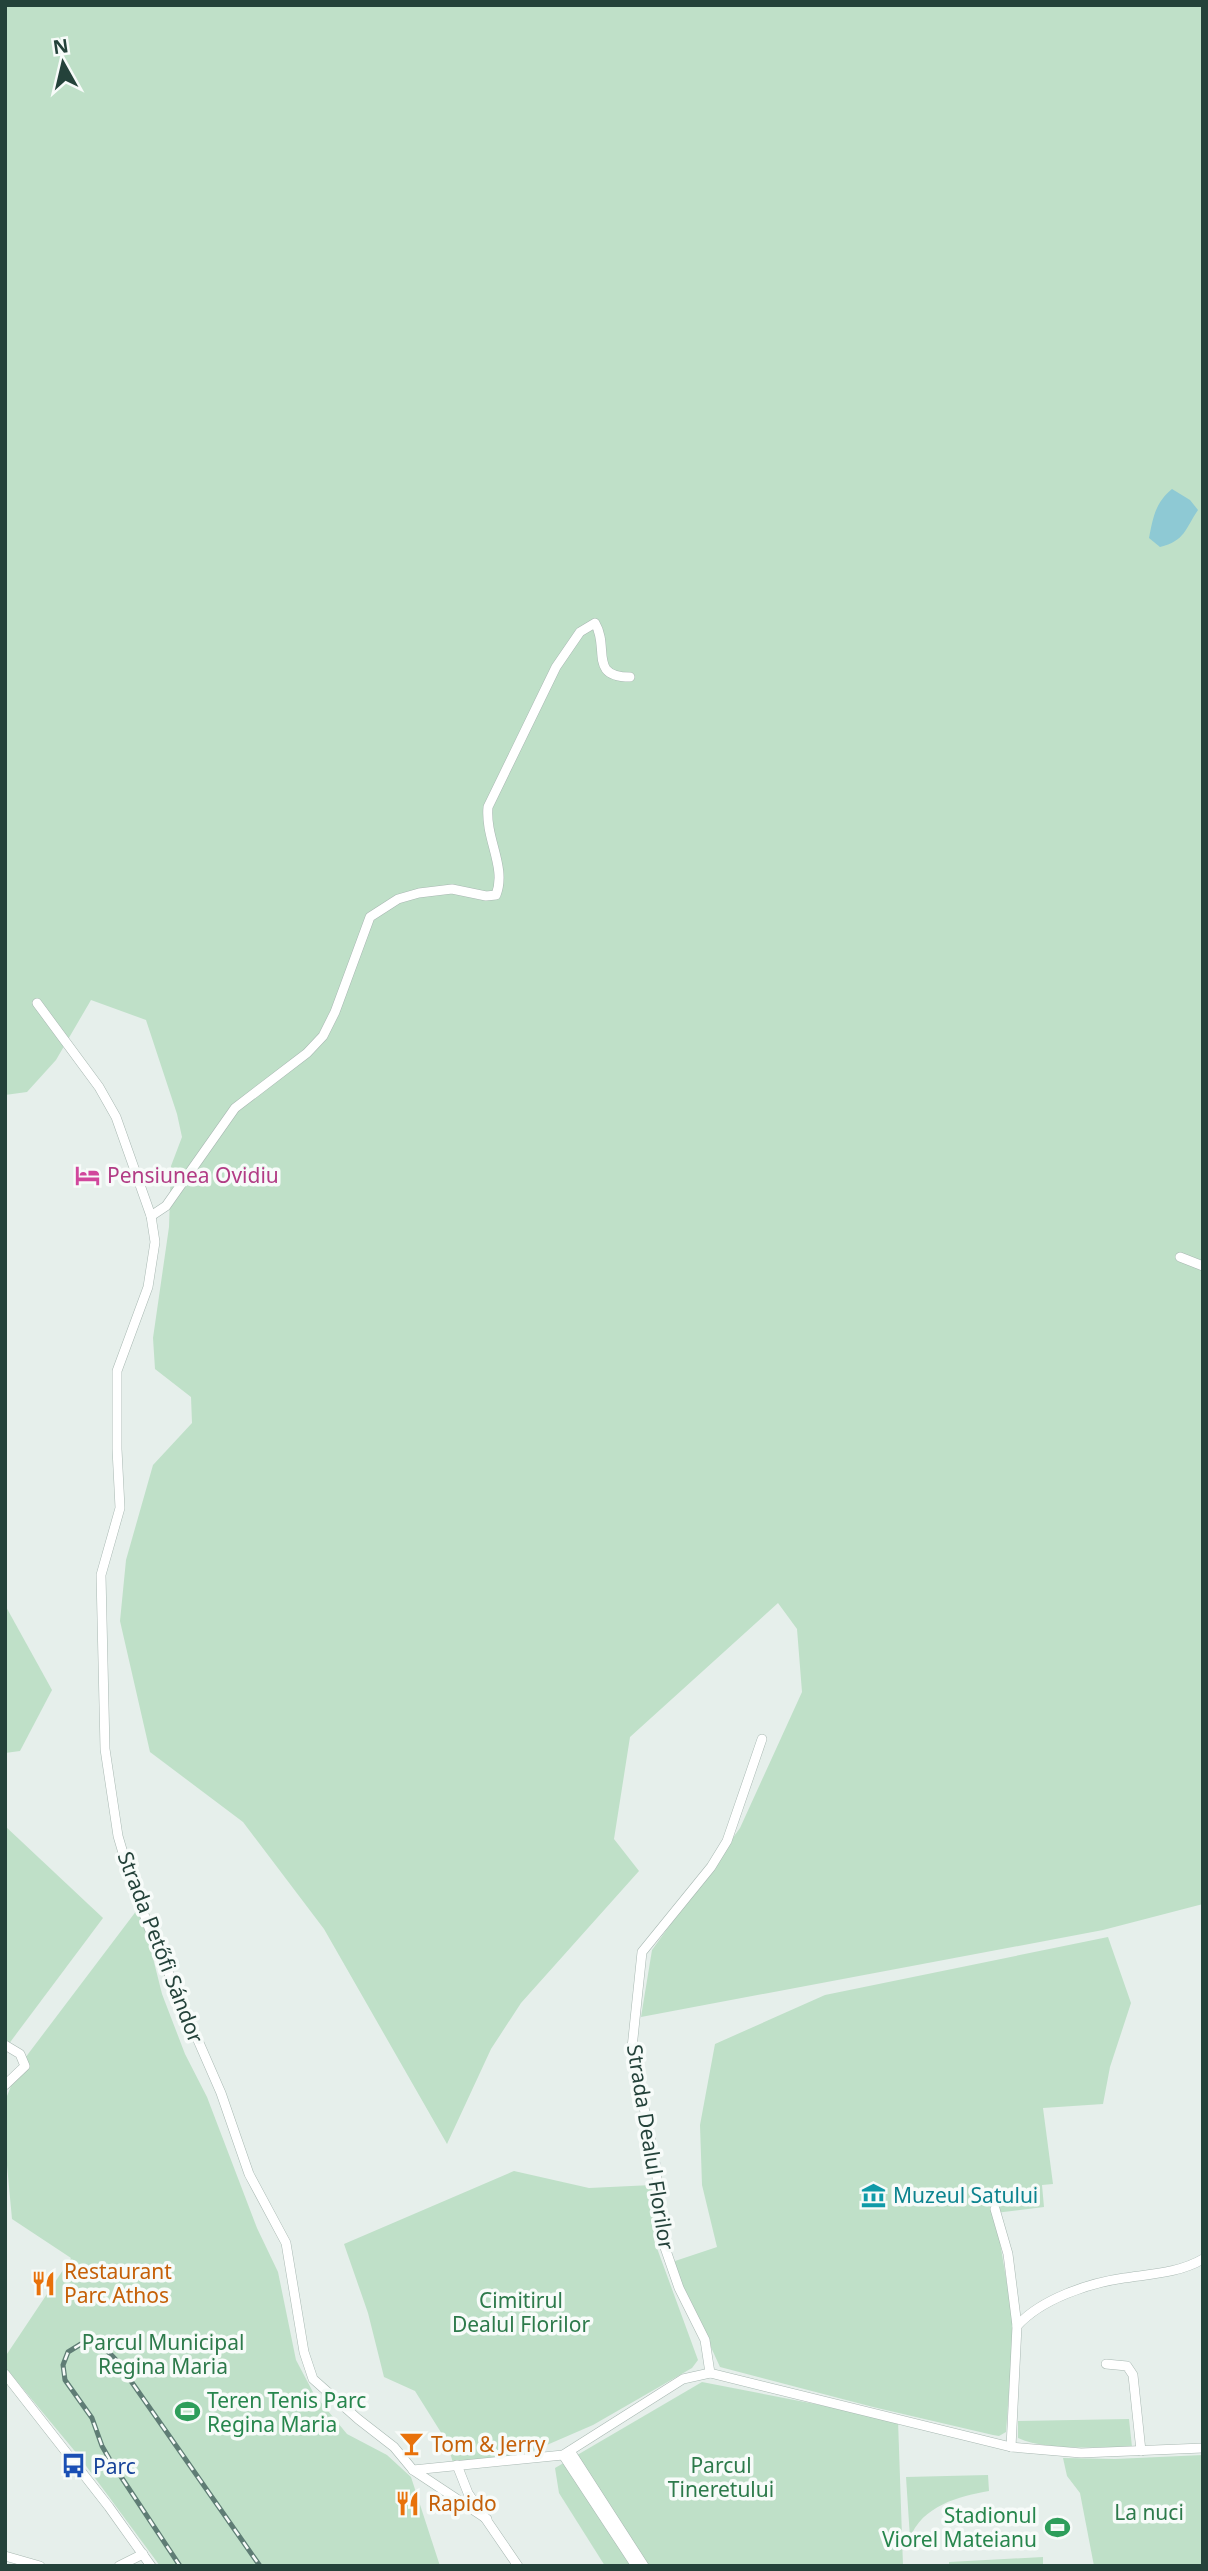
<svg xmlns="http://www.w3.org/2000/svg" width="1208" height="2571" font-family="'Noto Sans',sans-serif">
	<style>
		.green { fill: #bfe0c8 }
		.water { fill: #8ec9d4 }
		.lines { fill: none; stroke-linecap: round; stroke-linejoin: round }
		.street-casing { stroke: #a8b8b2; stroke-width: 10 }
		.street { stroke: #fff; stroke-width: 9 }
		.rail-casing { stroke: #5f7d75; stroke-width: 5 }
		.rail { stroke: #f7fbf9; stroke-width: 2.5; stroke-dasharray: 8; stroke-linecap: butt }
		.labels { text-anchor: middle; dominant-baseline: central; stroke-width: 7; stroke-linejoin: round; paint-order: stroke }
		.hotel-label { font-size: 21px; fill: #b23c85; stroke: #f7fbf9; text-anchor: start }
		.street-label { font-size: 21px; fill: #24423a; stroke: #f7fbf9 }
		.culture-label { font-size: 21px; fill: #0d838f; stroke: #f7fbf9; text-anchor: start }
		.food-label { font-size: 21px; fill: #c56008; stroke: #f7fbf9; text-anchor: start }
		.park-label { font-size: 21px; fill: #2d7a4b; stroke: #f7fbf9 }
		.leisure-label { font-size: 21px; fill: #27864d; stroke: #f7fbf9; text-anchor: start }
		.transit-label { font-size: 21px; fill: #164399; stroke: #f7fbf9; text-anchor: start }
	</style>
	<rect width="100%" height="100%" fill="#e6efeb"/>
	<!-- green -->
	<g class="green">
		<path d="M5 5H1203V1904L1103 1930 641 2017 652 1950 740 1828 802 1692 797 1629 778 1603 630 1737 614 1839 639 1871 521 2003 491 2049 447 2144 324 1929 243 1822 150 1752 120 1621 126 1560 153 1465 192 1423 191 1397 155 1369 153 1338 169 1227 171 1166 182 1137 177 1114 146 1020 91 1000 56 1060 27 1092 5 1095Z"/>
		<path d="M5 1605 52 1690 20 1751 5 1753Z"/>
		<path d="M5 1826 103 1918 5 2049Z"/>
		<path d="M140 1906 162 1994 185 2054 207 2097 257 2228 278 2272 296 2360 314 2394 347 2434 387 2455 411 2477 440 2566H160L78 2455 5 2367V2357L71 2258 12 2219 5 2144V2101L19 2066Z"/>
		<path d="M1108 1937 1131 2003 1110 2067 1103 2104 1043 2108 1053 2184 1042 2185 1044 2207 995 2213 1014 2325 1006 2432 999 2436 993 2435 873 2407 720 2367 672 2262 717 2247 702 2185 700 2125 715 2044 825 1995Z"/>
		<path d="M514 2171 589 2188 652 2185 654 2240 698 2360 692 2368 593 2425 526 2454 453 2463 447 2442 415 2391 384 2377 368 2313 344 2244Z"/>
		<path d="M702 2382 898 2420 903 2566H605L559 2493 555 2468Z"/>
		<path d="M1129 2419 1132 2447C1100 2447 1046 2451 1018 2438V2421Z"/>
		<path d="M1203 2455V2566H1094L1080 2493 1067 2476 1063 2458 1115 2459Z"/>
		<path d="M988 2475 989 2491C959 2496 922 2506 910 2538L906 2477Z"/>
		<path d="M1043 2557V2566H949V2562Z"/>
	</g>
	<!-- water -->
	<path class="water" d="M1172 489 1190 500 1198 510C1185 529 1185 541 1160 547L1149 538C1153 518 1155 503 1172 489Z"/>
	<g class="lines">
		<defs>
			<g id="street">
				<path d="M37 1003 99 1087 116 1117 151 1216 155 1242 148 1287 117 1371V1449L120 1508 101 1575 105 1749 118 1836 128 1870 149 1928 221 2093 249 2174 286 2243 304 2352 313 2379 358 2419 394 2447 413 2470 487 2519"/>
				<path d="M151 1216 166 1206 235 1108 307 1053 323 1036 335 1012 370 917 398 899 419 893 452 889 486 896 496 895C507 867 485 839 488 807L556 667 580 632 595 623C610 648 588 677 630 677"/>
				<path d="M1180 1257 1203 1266"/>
				<path d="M5 2045 20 2054 25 2066 5 2085"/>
				<path d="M995 2209 1008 2254 1017 2326"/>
				<path d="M1106 2364 1127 2366 1133 2375 1141 2451"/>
				<path d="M710 2373 705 2340 679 2288 662 2239 656 2167 632 2048 642 1952 711 1867 727 1841 762 1739"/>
				<path d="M5 2374 109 2507 151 2566"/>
				<path d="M1011 2447 1017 2326C1041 2299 1089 2283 1124 2278 1151 2274 1179 2273 1203 2259"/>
				<path d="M570 2451 644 2566"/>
				<path d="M563 2455 636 2566"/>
				<path d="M457 2465 468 2493 518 2566"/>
				<path d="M413 2470 563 2455 683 2379 710 2373 1011 2447 1081 2453 1203 2448"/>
				<path d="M5 2556 40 2566"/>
				<path d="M119 2566 143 2554"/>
			</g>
		</defs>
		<!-- street casing -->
		<use href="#street" class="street-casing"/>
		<!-- street -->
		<use href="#street" class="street"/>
		<defs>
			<path id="rail" d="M180 2566 110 2460 102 2446 92 2418 65 2380 63 2365 68 2352 81 2344H101L117 2361 260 2566"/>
		</defs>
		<!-- rail casing -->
		<use href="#rail" class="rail-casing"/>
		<!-- rail -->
		<use href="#rail" class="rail"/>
	</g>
	<!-- icons -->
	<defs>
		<symbol id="hotel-bare" viewBox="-9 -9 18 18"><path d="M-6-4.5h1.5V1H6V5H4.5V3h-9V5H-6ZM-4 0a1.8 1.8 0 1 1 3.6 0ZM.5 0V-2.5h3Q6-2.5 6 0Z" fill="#d1479c" stroke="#f7fbf9" stroke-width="2.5" paint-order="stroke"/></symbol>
		<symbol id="museum-bare" viewBox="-9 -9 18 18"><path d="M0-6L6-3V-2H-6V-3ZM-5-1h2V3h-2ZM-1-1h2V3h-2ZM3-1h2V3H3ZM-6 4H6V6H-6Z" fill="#0f9aa8" stroke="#f7fbf9" stroke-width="2.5" paint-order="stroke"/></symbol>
		<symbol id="restaurant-bare" viewBox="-9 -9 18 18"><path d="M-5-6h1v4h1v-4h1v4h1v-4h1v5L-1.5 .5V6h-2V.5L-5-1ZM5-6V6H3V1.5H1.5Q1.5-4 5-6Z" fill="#e8710a" stroke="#f7fbf9" stroke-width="2.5" paint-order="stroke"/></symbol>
		<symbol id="stadium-bare" viewBox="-9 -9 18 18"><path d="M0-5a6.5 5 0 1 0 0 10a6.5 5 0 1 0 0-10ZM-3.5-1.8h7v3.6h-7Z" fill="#2e9e5b" stroke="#f7fbf9" stroke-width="2.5" paint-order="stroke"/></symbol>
		<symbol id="bar-bare" viewBox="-9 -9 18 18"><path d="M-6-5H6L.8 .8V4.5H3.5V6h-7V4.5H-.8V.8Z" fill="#e8710a" stroke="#f7fbf9" stroke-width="2.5" paint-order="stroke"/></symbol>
		<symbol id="bus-bare" viewBox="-9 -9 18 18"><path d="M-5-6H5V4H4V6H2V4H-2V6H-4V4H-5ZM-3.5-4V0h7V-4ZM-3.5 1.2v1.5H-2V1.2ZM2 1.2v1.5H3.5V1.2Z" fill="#1a4fb4" stroke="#f7fbf9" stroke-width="2.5" paint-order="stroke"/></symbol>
	</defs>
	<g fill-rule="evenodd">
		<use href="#hotel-bare" x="70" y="1158" width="35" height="35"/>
		<use href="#museum-bare" x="856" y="2178" width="35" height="35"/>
		<use href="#restaurant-bare" x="26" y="2266" width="35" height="35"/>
		<use href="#stadium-bare" x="170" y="2394" width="35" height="35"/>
		<use href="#bar-bare" x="394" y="2426" width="35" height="35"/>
		<use href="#bus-bare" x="56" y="2448" width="35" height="35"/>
		<use href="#restaurant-bare" x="390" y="2486" width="35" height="35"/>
		<use href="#stadium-bare" x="1040" y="2510" width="35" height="35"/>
	</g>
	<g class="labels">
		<!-- hotel labels -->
		<g class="hotel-label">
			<text x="107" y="1175">Pensiunea Ovidiu</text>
		</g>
		<!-- street labels -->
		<g class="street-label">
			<text transform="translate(161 1947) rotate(69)">Strada Petőfi Sándor</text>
			<text transform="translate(651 2147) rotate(81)">Strada Dealul Florilor</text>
		</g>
		<!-- culture labels -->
		<g class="culture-label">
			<text x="893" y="2195">Muzeul Satului</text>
		</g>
		<!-- food labels -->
		<g class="food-label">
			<text x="64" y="2271">Restaurant<tspan x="64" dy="24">Parc Athos</tspan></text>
			<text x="431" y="2444">Tom &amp; Jerry</text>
			<text x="428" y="2503">Rapido</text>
		</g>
		<!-- park labels -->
		<g class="park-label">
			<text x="521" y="2300">Cimitirul<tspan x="521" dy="24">Dealul Florilor</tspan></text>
			<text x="163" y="2342">Parcul Municipal<tspan x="163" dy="24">Regina Maria</tspan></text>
			<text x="721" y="2465">Parcul<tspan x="721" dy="24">Tineretului</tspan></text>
			<text x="1149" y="2512">La nuci</text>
		</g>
		<!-- leisure labels -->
		<g class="leisure-label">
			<text x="207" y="2400">Teren Tenis Parc<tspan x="207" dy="24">Regina Maria</tspan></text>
			<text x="1037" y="2515" text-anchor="end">Stadionul<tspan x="1037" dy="24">Viorel Mateianu</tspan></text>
		</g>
		<!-- transit labels -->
		<g class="transit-label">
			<text x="93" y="2466">Parc</text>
		</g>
	</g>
	<!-- border -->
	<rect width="1208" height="2571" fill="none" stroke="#24423a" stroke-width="14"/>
	<!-- north arrow -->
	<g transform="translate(63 63) rotate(352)" stroke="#f7fbf9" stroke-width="5" paint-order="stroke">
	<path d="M0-5L12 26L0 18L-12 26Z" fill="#24423a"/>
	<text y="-10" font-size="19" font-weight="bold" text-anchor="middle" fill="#24423a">N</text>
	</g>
</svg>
